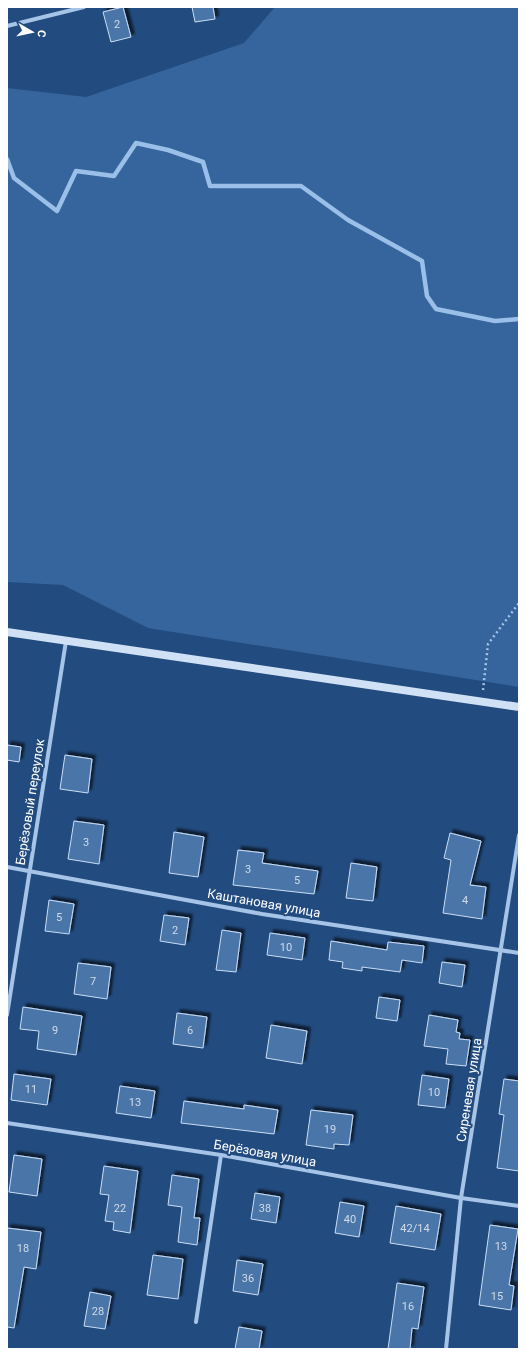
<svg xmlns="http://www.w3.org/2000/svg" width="526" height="1356" font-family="Roboto,sans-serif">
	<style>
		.green { fill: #35659c }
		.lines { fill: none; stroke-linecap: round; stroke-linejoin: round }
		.stream { stroke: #9abfe8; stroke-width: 4.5 }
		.building { fill: #4a75a8; stroke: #cadef5; filter: url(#shadow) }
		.path { stroke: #a6c4e7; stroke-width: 2.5; stroke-dasharray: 2 3; stroke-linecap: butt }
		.minor { stroke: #a6c4e7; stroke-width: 4 }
		.secondary { stroke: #d0e1f6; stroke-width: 8 }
		.labels { text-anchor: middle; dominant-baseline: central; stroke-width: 4; stroke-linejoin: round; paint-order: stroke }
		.number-label { font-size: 11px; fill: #d2dce9 }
		.street-label { font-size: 13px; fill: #fff; stroke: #224b7f }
	</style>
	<defs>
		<filter id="shadow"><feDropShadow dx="3.5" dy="-3.5" stdDeviation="1" flood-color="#0009"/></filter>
	</defs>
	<rect width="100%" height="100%" fill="#224b7f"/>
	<!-- green -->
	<path class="green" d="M275 7H519V687L148 628 63 585 7 582V88L86 97 244 43Z"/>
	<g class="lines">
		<!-- stream -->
		<path class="stream" d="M7 159 14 178 57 211 76 171 114 176 136 143 168 150 203 162 210 186H301L348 220 422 261 427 296 436 309 495 321 519 319"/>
	</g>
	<!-- building -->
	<g class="building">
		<path d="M123 7 131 37 111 42 103 12Z"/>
		<path d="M192 7H213L215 19 195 22Z"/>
		<path d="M7 745 21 747 19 762 7 760Z"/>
		<path d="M65 755 92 759 88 793 60 789Z"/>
		<path d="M74 821 104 825 99 864 68 859Z"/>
		<path d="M174 832 204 837 198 877 169 873Z"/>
		<path d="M450 833 481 841 470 885 486 887 482 919 443 913 451 860 444 858Z"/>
		<path d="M238 850 264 853 262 863 318 871 314 894 233 885Z"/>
		<path d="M351 863 377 867 373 901 346 898Z"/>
		<path d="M49 900 74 904 69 934 45 931Z"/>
		<path d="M164 915 189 918 185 945 160 941Z"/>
		<path d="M222 930 241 933 236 972 216 970Z"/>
		<path d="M270 933 305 938 302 960 267 955Z"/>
		<path d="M331 941 387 950 388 942 424 946 422 963 402 960 400 972 362 967V971L342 968 343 962 329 960Z"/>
		<path d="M442 962 465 965 462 987 439 983Z"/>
		<path d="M78 963 111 967 107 999 74 994Z"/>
		<path d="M379 997 400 1000 397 1021 376 1018Z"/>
		<path d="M23 1007 82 1016 76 1055 37 1049 39 1031 20 1029Z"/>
		<path d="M177 1013 207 1017 203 1048 173 1044Z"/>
		<path d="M429 1015 458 1020 456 1032 460 1033 459 1039 470 1040 466 1066 446 1064 448 1049 424 1046Z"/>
		<path d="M271 1025 307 1031 302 1064 266 1058Z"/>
		<path d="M14 1074 51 1079 47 1105 11 1100Z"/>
		<path d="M422 1075 449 1079 445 1108 418 1105Z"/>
		<path d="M504 1079 519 1081V1171L497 1168 504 1115 499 1114Z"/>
		<path d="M120 1086 155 1091 151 1118 116 1113Z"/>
		<path d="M184 1101 244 1109V1105L278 1110 274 1134 181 1123Z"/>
		<path d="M311 1110 353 1115 349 1145 334 1144V1149L306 1145Z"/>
		<path d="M14 1155 42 1159 37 1196 9 1192Z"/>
		<path d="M104 1166 138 1171 130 1233 113 1230 114 1222 105 1221 109 1195 100 1194Z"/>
		<path d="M172 1175 199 1179 194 1218H200L197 1245 178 1242 182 1207 168 1205Z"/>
		<path d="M255 1193 280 1197 276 1223 251 1219Z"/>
		<path d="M340 1202 364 1206 359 1237 335 1233Z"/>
		<path d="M396 1206 441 1214 435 1250 390 1243Z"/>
		<path d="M490 1225 518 1229 509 1285 514 1286 511 1310 479 1305Z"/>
		<path d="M7 1228 41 1232 36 1269 24 1267 14 1328 7 1327Z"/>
		<path d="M153 1255 183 1259 178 1299 147 1295Z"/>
		<path d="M237 1260 263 1264 258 1295 233 1291Z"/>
		<path d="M397 1283 424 1287 418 1329 412 1328 410 1349H388Z"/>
		<path d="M90 1292 111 1296 105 1329 84 1326Z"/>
		<path d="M239 1327 262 1331 259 1349H235Z"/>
	</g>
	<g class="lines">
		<!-- path -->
		<path class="path" d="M483 690 488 644 519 603"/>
		<!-- minor -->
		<g class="minor">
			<path d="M7 26 84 7"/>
			<path d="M7 867 262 914 519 953"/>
			<path d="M7 1015 66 641"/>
			<path d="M7 1123 221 1155 461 1198 519 1206"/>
			<path d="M196 1322 221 1155"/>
			<path d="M446 1349 461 1198 519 835"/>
		</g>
		<!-- secondary -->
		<path class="secondary" d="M7 632 519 707"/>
	</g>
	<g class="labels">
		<!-- number labels -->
		<g class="number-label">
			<text x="117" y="24">2</text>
			<text x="86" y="842">3</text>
			<text x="248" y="869">3</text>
			<text x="297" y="880">5</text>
			<text x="465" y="900">4</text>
			<text x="59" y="917">5</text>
			<text x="175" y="930">2</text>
			<text x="286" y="947">10</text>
			<text x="93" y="981">7</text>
			<text x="55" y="1030">9</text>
			<text x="190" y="1030">6</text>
			<text x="31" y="1089">11</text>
			<text x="434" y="1092">10</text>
			<text x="135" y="1102">13</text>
			<text x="330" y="1129">19</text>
			<text x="120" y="1208">22</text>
			<text x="265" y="1208">38</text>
			<text x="350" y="1219">40</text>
			<text x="415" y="1228">42/14</text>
			<text x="501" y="1246">13</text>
			<text x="23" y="1248">18</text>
			<text x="248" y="1278">36</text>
			<text x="497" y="1296">15</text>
			<text x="408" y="1306">16</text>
			<text x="98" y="1311">28</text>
		</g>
		<!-- street labels -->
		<g class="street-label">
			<text transform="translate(30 802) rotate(-81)">Берёзовый переулок</text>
			<text transform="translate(264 903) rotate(10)">Каштановая улица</text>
			<text transform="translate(469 1090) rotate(-81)">Сиреневая улица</text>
			<text transform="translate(265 1153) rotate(10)">Берёзовая улица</text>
		</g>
	</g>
	<!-- border -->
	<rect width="526" height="1356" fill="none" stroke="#ffffff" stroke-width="16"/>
	<!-- north arrow -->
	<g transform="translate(32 32) rotate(99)" stroke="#224b7f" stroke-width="3" paint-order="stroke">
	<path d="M0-3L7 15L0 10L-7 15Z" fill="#ffffff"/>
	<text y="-6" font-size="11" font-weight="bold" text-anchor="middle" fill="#ffffff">С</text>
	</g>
</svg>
